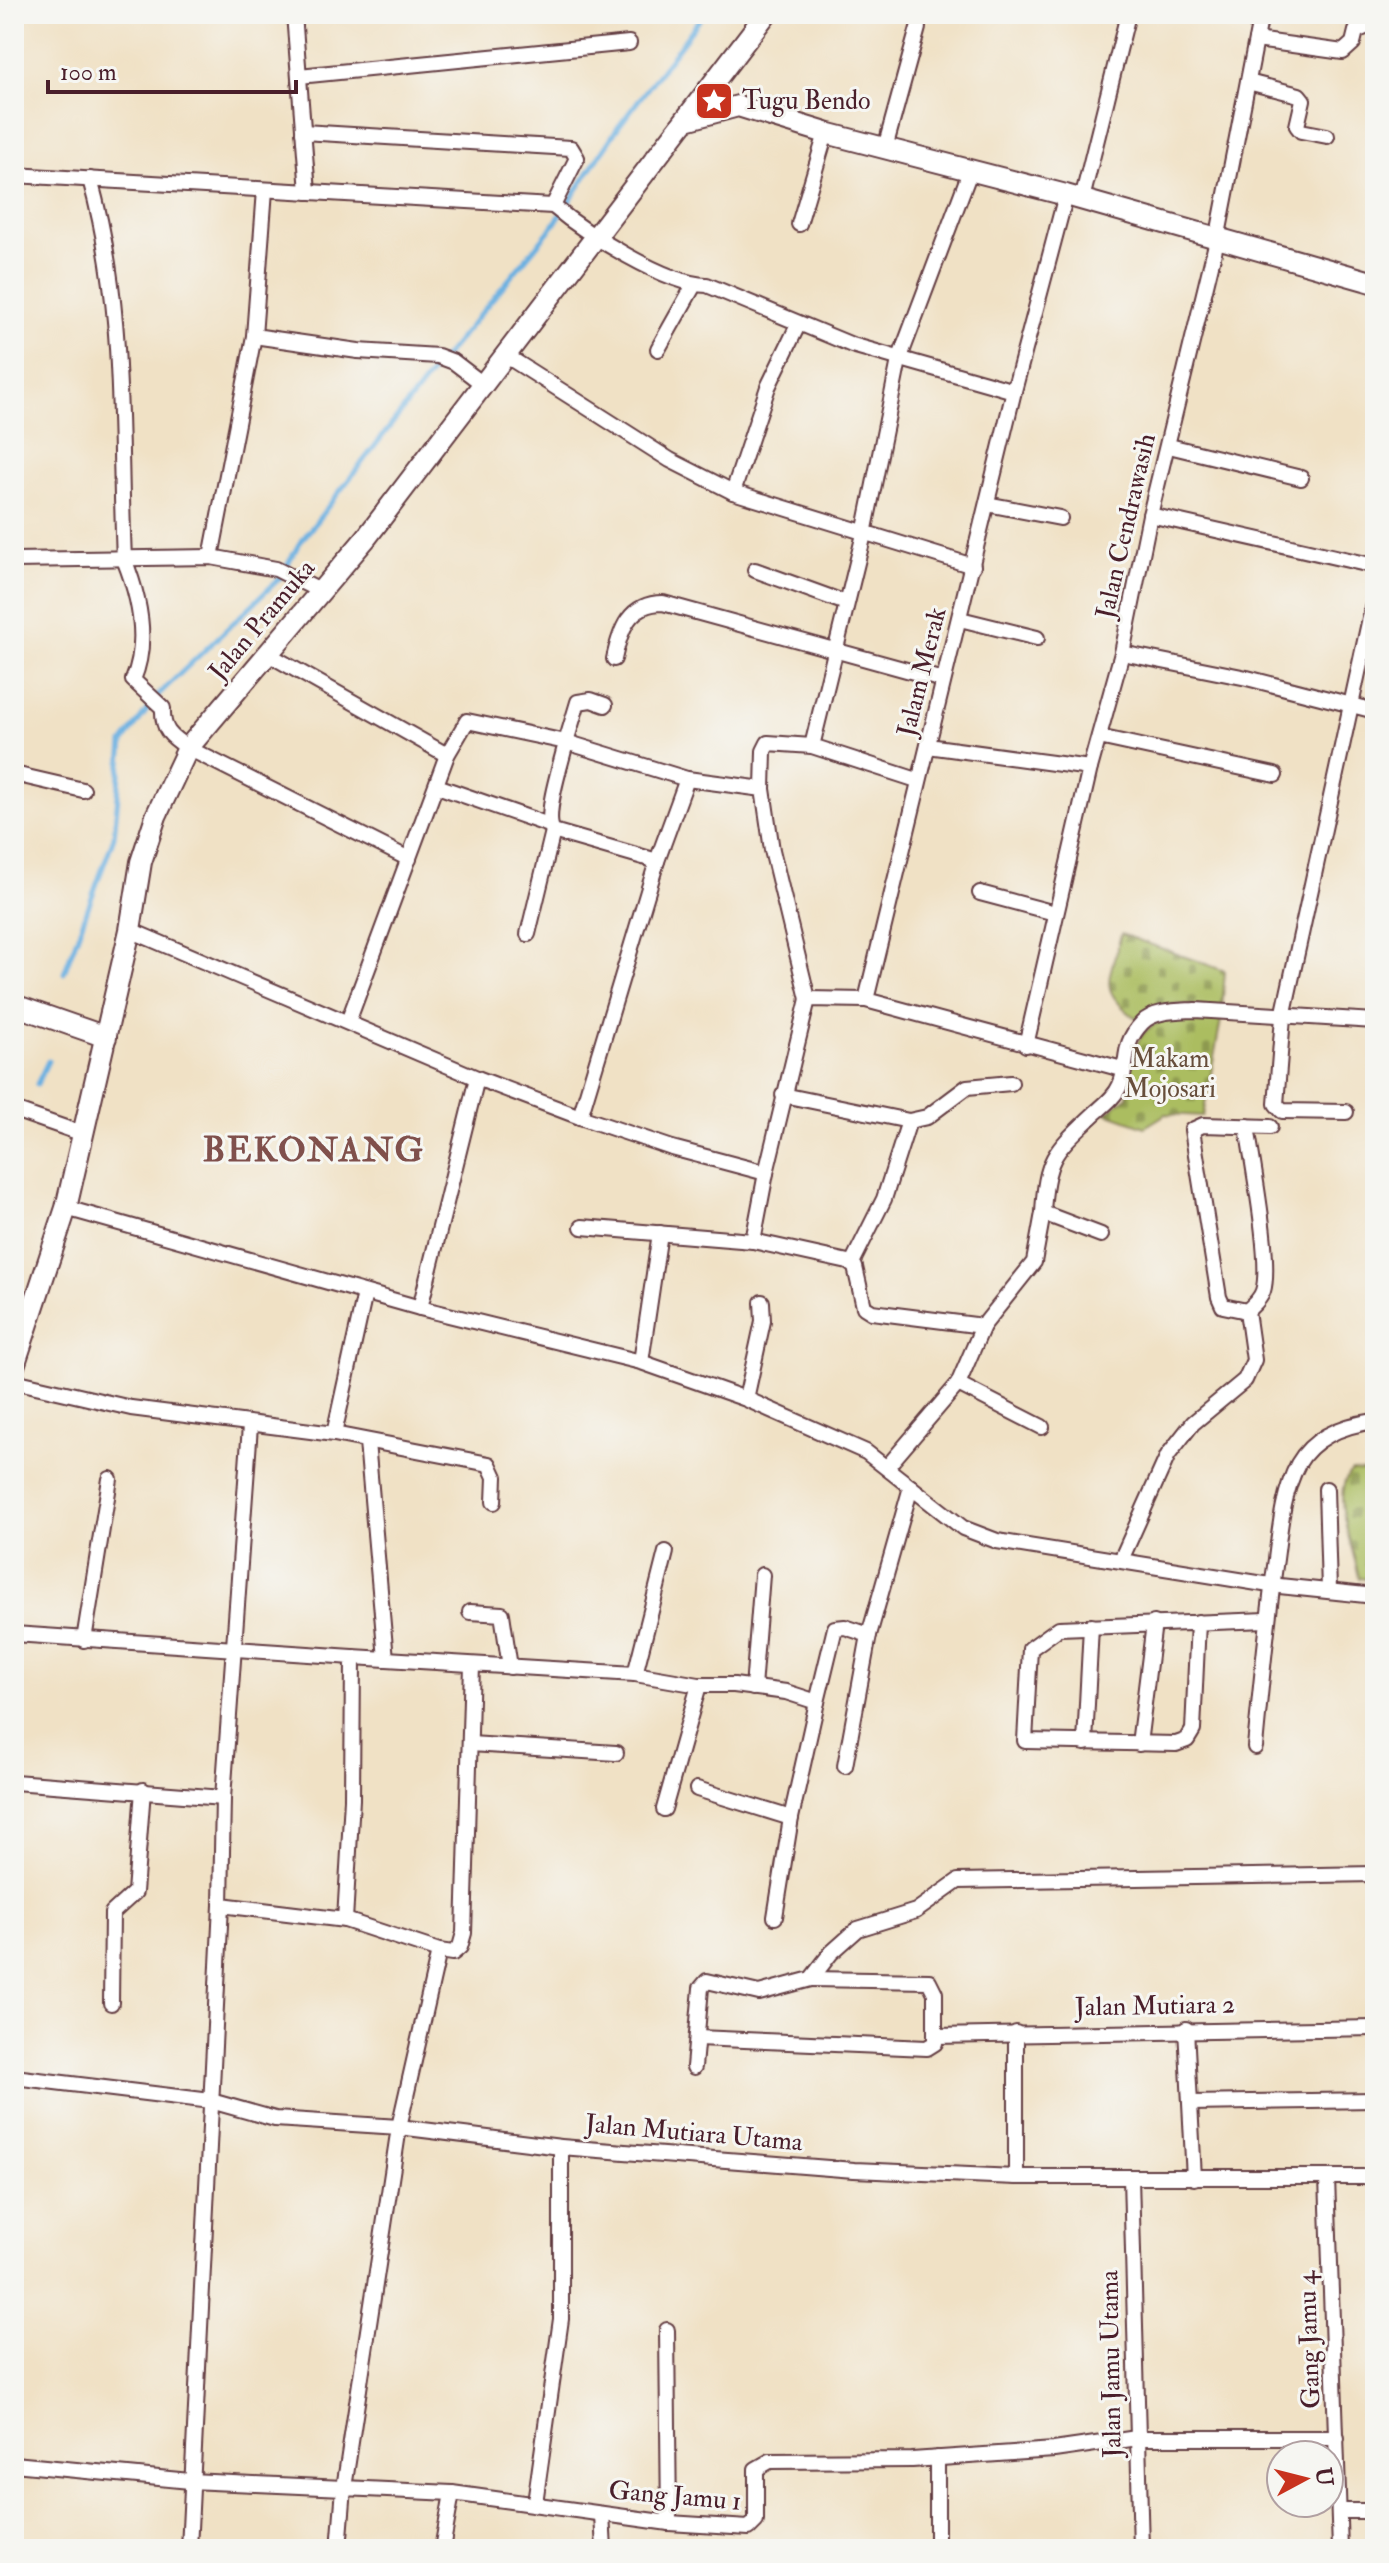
<svg xmlns="http://www.w3.org/2000/svg" width="1389" height="2563" font-family="'IM FELL Double Pica',serif">
	<style>
		.cemetery { fill: url(#cemetery-stones); stroke: #7a6e46; stroke-width: 2 }
		.lines { fill: none; stroke-linecap: round; stroke-linejoin: round }
		.stream { stroke: #6ab0e1; stroke-width: 5 }
		.minor-casing { stroke: #633c42; stroke-width: 18 }
		.secondary-casing { stroke: #633c42; stroke-width: 24 }
		.minor { stroke: #fff; stroke-width: 14 }
		.secondary { stroke: #fff; stroke-width: 20 }
		.labels { text-anchor: middle; dominant-baseline: central; stroke-width: 6; stroke-linejoin: round; paint-order: stroke }
		.poi-label { font-size: 26px; fill: #4a1f2b; stroke: #f6f6f2; text-anchor: start }
		.street-label { font-size: 26px; fill: #4a1f2b; stroke: #f6f6f2 }
		.park-label { font-size: 26px; fill: #674e3b; stroke: #f6f6f2 }
		.district-label { font-size: 34px; font-weight: bold; letter-spacing: 2px; fill: #80504c; stroke: #f6f6f2 }
	</style>
	<defs>
		<pattern id="cemetery-stones" width="16" height="16" patternUnits="userSpaceOnUse" patternTransform="scale(2)"><rect width="16" height="16" fill="#abbd60"/><path d="M2 7V4a2 2 0 0 1 4 0v3zM10 15v-3a2 2 0 0 1 4 0v3z" fill="#8d994f"/></pattern>
	</defs>
	<rect width="100%" height="100%" fill="#f6f6f2"/>
	<filter id="ink" filterUnits="userSpaceOnUse"><feTurbulence type="fractalNoise" baseFrequency=".0125" numOctaves="2"/><feDisplacementMap in="SourceGraphic" scale="16" xChannelSelector="R" yChannelSelector="G"/><feConvolveMatrix kernelMatrix="1 2 1 2 8 2 1 2 1" color-interpolation-filters="sRGB"/></filter>
	<filter id="wash" filterUnits="userSpaceOnUse"><feTurbulence type="fractalNoise" baseFrequency=".006" numOctaves="4" result="noise"/><feDisplacementMap in="SourceGraphic" scale="32" xChannelSelector="R" yChannelSelector="G"/><feGaussianBlur stdDeviation="1.8" result="paint"/><feColorMatrix in="noise" values="0 0 0 0 0 0 0 0 0 0 0 0 0 0 0 0 0 1.4 0 .05"/><feComposite in="paint" operator="in"/></filter>
	<g filter="url(#wash)">
		<rect width="100%" height="100%" fill="#f0e1c5"/>
		<!-- cemetery -->
		<g class="cemetery">
			<path d="M1121 934 1225 971 1222 1009 1173 1004 1138 1020C1095 988 1110 981 1121 934Z"/>
			<path d="M1193 1016 1221 1020 1203 1116 1166 1114 1145 1127 1106 1113 1127 1097C1132 1046 1135 1018 1193 1016Z"/>
			<path d="M1352 1471 1363 1472 1375 1479V1580L1359 1578C1355 1551 1328 1492 1352 1471Z"/>
		</g>
		<g class="lines">
			<!-- stream -->
			<g class="stream">
				<path d="M64 973 114 837 123 743 158 695 280 578 299 544 436 367 553 226 619 126 704 14"/>
				<path d="M37 1084 48 1061"/>
			</g>
		</g>
	</g>
	<g filter="url(#ink)">
		<g class="lines">
			<defs>
				<g id="minor">
					<path d="M294 14 308 192"/>
					<path d="M1256 40 1343 52 1353 43 1356 31 1375 23"/>
					<path d="M299 76 629 43"/>
					<path d="M1248 82 1299 95 1303 100 1297 126 1301 131 1327 136"/>
					<path d="M303 132 571 148 577 158 553 206"/>
					<path d="M885 148 918 28"/>
					<path d="M14 175 553 206C585 233 667 285 707 285L852 345 1014 391"/>
					<path d="M90 179C126 309 118 426 124 559 139 596 149 642 133 680L163 708C162 730 170 736 188 748L409 859"/>
					<path d="M1066 195 1014 391 866 1000 1122 1069"/>
					<path d="M1082 199 1128 14"/>
					<path d="M799 224 826 133"/>
					<path d="M254 336 358 351 438 356 454 362 484 385"/>
					<path d="M658 349 694 285"/>
					<path d="M505 355 670 460 733 492 973 566"/>
					<path d="M1169 446 1301 478"/>
					<path d="M733 492 768 387 798 325"/>
					<path d="M987 504 1060 518"/>
					<path d="M1150 515 1375 566"/>
					<path d="M211 557 254 336 265 190"/>
					<path d="M14 560 211 557 276 569 320 591"/>
					<path d="M755 570 846 603"/>
					<path d="M960 619 1037 638"/>
					<path d="M1122 653 1247 678 1375 711"/>
					<path d="M268 654 447 755"/>
					<path d="M614 659C620 630 629 603 663 603L943 680"/>
					<path d="M605 705 591 700 578 702 566 742 687 779 763 789 772 850 808 999"/>
					<path d="M1099 737 1275 775"/>
					<path d="M928 746 1090 768"/>
					<path d="M14 774 83 790"/>
					<path d="M687 779 657 861 580 1117 672 1148 766 1173 808 999 866 1000"/>
					<path d="M917 780 812 746 864 534 899 360 971 169"/>
					<path d="M437 786 549 825"/>
					<path d="M763 789 764 751 768 743 812 746"/>
					<path d="M980 893 1055 913"/>
					<path d="M130 930 477 1078"/>
					<path d="M528 934 553 831"/>
					<path d="M348 1022 447 755 467 721 566 742C562 762 543 815 553 831L657 861"/>
					<path d="M1026 1045 1090 768 1122 653 1150 515 1217 240 1261 14"/>
					<path d="M783 1095 909 1121 927 1117 967 1087 1011 1083"/>
					<path d="M14 1110 83 1134"/>
					<path d="M1346 1112 1282 1111 1276 1104 1283 1017 1375 595"/>
					<path d="M66 1208 420 1308 641 1362 746 1399 866 1452 963 1528 997 1541 1270 1585 1375 1596"/>
					<path d="M1043 1213C1046 1156 1055 1151 1095 1113 1104 1105 1115 1097 1120 1085 1130 1062 1120 1046 1142 1023 1154 1010 1179 1011 1195 1010L1375 1021"/>
					<path d="M582 1227 753 1241 848 1262 855 1267 864 1307 872 1312 983 1326 1034 1262 1043 1213 1101 1235"/>
					<path d="M753 1241 766 1173"/>
					<path d="M852 1263 884 1199 909 1121"/>
					<path d="M420 1308 477 1078 580 1117"/>
					<path d="M1247 1311 1223 1306 1219 1297 1192 1130 1203 1125 1270 1127"/>
					<path d="M641 1362 660 1233"/>
					<path d="M14 1381 131 1408 334 1434 489 1464 495 1477 494 1502"/>
					<path d="M958 1384 1042 1427"/>
					<path d="M746 1399 763 1321 762 1302"/>
					<path d="M334 1434 365 1293"/>
					<path d="M367 1442 386 1659"/>
					<path d="M887 1467 958 1384 983 1326"/>
					<path d="M1326 1489 1329 1590"/>
					<path d="M1121 1560 1168 1455 1193 1423 1245 1380 1254 1360 1247 1311C1253 1305 1260 1300 1263 1291 1272 1263 1252 1161 1247 1126"/>
					<path d="M470 1612 502 1614 510 1667"/>
					<path d="M1198 1622 1193 1730 1187 1740 1176 1744 1025 1741 1030 1649 1059 1628 1267 1620"/>
					<path d="M14 1634 353 1657 352 1799 345 1920 221 1905"/>
					<path d="M84 1640 110 1479"/>
					<path d="M353 1657 635 1674 699 1685H734L786 1692 817 1702 791 1818 775 1917"/>
					<path d="M635 1674 666 1552"/>
					<path d="M753 1688 762 1575"/>
					<path d="M817 1702 835 1628 845 1627 869 1635 911 1487"/>
					<path d="M1085 1743 1091 1626"/>
					<path d="M470 1744 616 1753"/>
					<path d="M1139 1744 1154 1623"/>
					<path d="M1255 1747C1261 1684 1267 1621 1276 1559 1280 1528 1283 1492 1298 1464 1314 1436 1345 1425 1375 1421"/>
					<path d="M845 1766 869 1635"/>
					<path d="M14 1782 223 1798"/>
					<path d="M697 1789 791 1818"/>
					<path d="M664 1809 699 1685"/>
					<path d="M345 1920 439 1951 453 1953 460 1947 464 1933 472 1665"/>
					<path d="M111 2003 112 1913 135 1892 143 1790"/>
					<path d="M1186 2029 1194 2178"/>
					<path d="M1016 2033V2177"/>
					<path d="M936 2036 1375 2028"/>
					<path d="M698 2038 927 2048 935 2043V1993L929 1981 811 1979"/>
					<path d="M694 2067 701 1988 707 1981 759 1993 811 1979 831 1953 858 1929 916 1911 958 1881 1375 1874"/>
					<path d="M14 2077 211 2101 275 2119 399 2127 561 2147 854 2170 1016 2177H1375"/>
					<path d="M1191 2103 1375 2100"/>
					<path d="M1131 2177 1141 2549"/>
					<path d="M1327 2178 1340 2549"/>
					<path d="M667 2330 669 2523"/>
					<path d="M937 2458V2549"/>
					<path d="M14 2464 190 2481 344 2488 399 2127 439 1951"/>
					<path d="M535 2503 561 2319V2147"/>
					<path d="M1339 2511H1375"/>
					<path d="M602 2515 604 2549"/>
					<path d="M189 2549 221 1905 223 1798 250 1426"/>
					<path d="M339 2549 344 2488 452 2493 669 2523 749 2528 756 2521V2469L770 2461 912 2460 1054 2450 1137 2438H1337"/>
					<path d="M442 2549 452 2493"/>
				</g>
				<g id="secondary">
					<path d="M686 120 738 106 826 133 1066 195 1375 283"/>
					<path d="M14 1005 106 1037"/>
					<path d="M14 1366 66 1208 130 930 141 862 156 816 188 748 366 538 766 14"/>
				</g>
			</defs>
			<!-- minor casing -->
			<use href="#minor" class="minor-casing"/>
			<!-- secondary casing -->
			<use href="#secondary" class="secondary-casing"/>
			<!-- minor -->
			<use href="#minor" class="minor"/>
			<!-- secondary -->
			<use href="#secondary" class="secondary"/>
		</g>
	</g>
	<!-- icons -->
	<defs>
		<symbol id="sight-square" viewBox="-11 -11 22 22"><rect x="-9" y="-9" width="18" height="18" rx="4" fill="#c8321e" stroke="#f6f6f2"/><path d="M0-6L1.8-2.2L6-1.7L2.9 1.2L3.7 5.4L0 3.3L-3.7 5.4L-2.9 1.2L-6-1.7L-1.8-2.2Z" fill="#fff"/></symbol>
	</defs>
	<g fill-rule="evenodd">
		<use href="#sight-square" x="692" y="79" width="44" height="44"/>
	</g>
	<g class="labels">
		<!-- poi labels -->
		<g class="poi-label">
			<text x="742" y="101">Tugu Bendo</text>
		</g>
		<!-- street labels -->
		<g class="street-label">
			<text transform="translate(1126 526) rotate(-77)">Jalan Cendrawasih</text>
			<text transform="translate(262 620) rotate(-50)">Jalan Pramuka</text>
			<text transform="translate(922 672) rotate(-76)">Jalam Merak</text>
			<text transform="translate(1155 2006) rotate(-1)">Jalan Mutiara 2</text>
			<text transform="translate(694 2133) rotate(5)">Jalan Mutiara Utama</text>
			<text transform="translate(1309 2340) rotate(-92)">Gang Jamu 4</text>
			<text transform="translate(1111 2364) rotate(-91)">Jalan Jamu Utama</text>
			<text transform="translate(675 2496) rotate(5)">Gang Jamu 1</text>
		</g>
		<!-- park labels -->
		<g class="park-label">
			<text x="1170" y="1059">Makam<tspan x="1170" dy="30">Mojosari</tspan></text>
		</g>
		<!-- district labels -->
		<g class="district-label">
			<text x="314" y="1150">BEKONANG</text>
		</g>
	</g>
	<!-- margin -->
	<rect width="1389" height="2563" fill="none" stroke="#f6f6f2" stroke-width="48"/>
	<!-- north arrow -->
	<g transform="translate(1305 2479) rotate(83)"><circle r="38" fill="#f6f6f2" stroke="#b1a0a2" stroke-width="2"/>
	<path d="M0-6L14 30L0 20L-14 30Z" fill="#c8321e"/>
	<text y="-12" font-size="22" font-weight="bold" text-anchor="middle" fill="#4a1f2b">U</text>
	</g>
	<!-- scale -->
	<path d="M48 80v12h248v-12" fill="none" stroke="#4a1f2b" stroke-width="4"/>
	<text x="60" y="80" font-size="24" fill="#4a1f2b" stroke="#f6f6f2" stroke-width="6" paint-order="stroke">100 m</text>
</svg>
